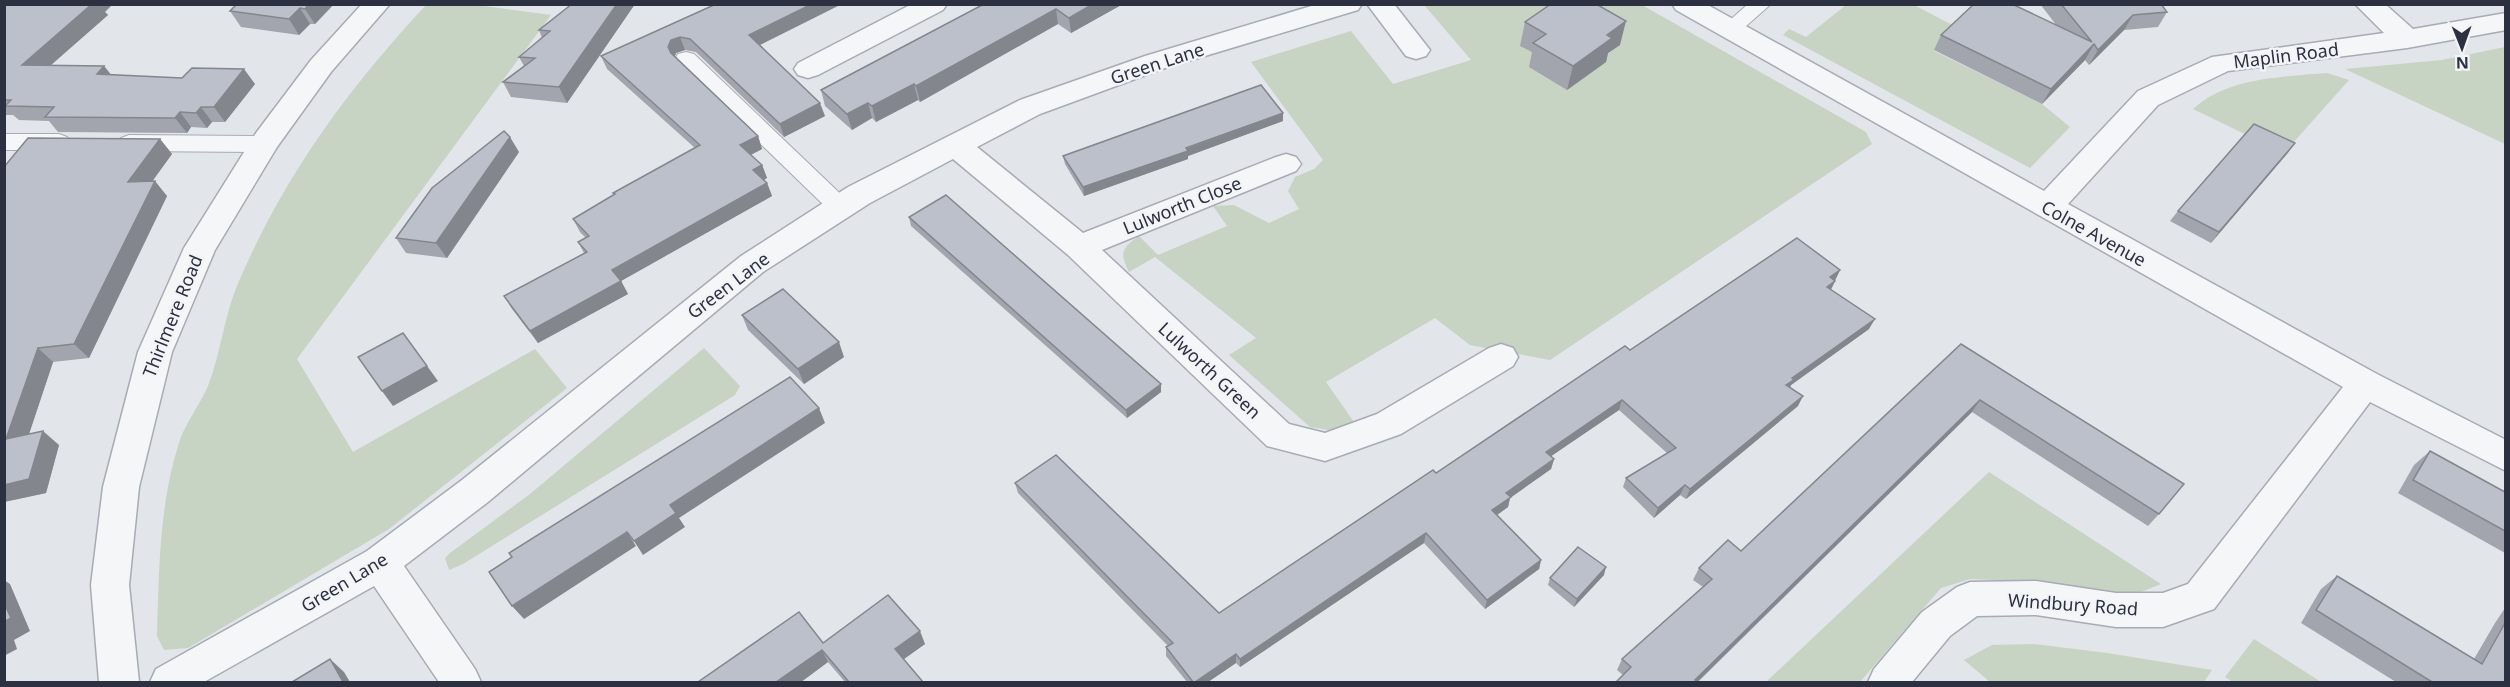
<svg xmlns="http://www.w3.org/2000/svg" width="2510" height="687" font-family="'Noto Sans',sans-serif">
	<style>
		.green { fill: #c7d3c3 }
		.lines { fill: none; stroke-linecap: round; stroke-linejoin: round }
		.service-casing { stroke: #a7abb4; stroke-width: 2 }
		.minor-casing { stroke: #a7abb4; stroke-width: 3 }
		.service { fill: #f5f6f8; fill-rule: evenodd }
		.minor { fill: #f5f6f8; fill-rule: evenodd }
		.wall { fill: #a2a5ae }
		.shaded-wall { fill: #84868d }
		.building { fill: #bcc0ca; stroke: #84868d; stroke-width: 1.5 }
		.labels { text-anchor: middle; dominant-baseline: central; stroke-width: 5; stroke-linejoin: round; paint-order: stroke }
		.street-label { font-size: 18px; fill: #2b3141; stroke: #f2f4f7 }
	</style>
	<rect width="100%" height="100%" fill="#e2e5ea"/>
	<!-- green -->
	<g class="green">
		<path d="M426 5H477L551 15 297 359 353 452 535 349 567 388 389 529 188 648 164 650 157 636C159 571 159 505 179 443 185 423 200 405 208 386 221 353 224 315 239 281 285 175 347 90 426 5Z"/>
		<path d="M1428 5H1642L1866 132 1872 144 1550 360 1470 345 1435 318 1326 382 1354 422 1335 431 1310 427 1229 355 1256 338 1155 257 1129 272C1119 252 1122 248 1139 236L1158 255 1227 226 1213 206 1234 205 1269 223 1299 209 1288 191 1295 177 1314 169 1323 160 1251 62 1351 31 1393 84 1471 60 1425 6Z"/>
		<path d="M1846 5H1914L1958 28 1934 51 2042 104 2070 127 2030 168 1783 35 1789 29 1806 37Z"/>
		<path d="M2505 47V144L2345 69 2442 60Z"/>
		<path d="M2327 73 2349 80 2284 153 2193 109C2227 77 2283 77 2327 73Z"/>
		<path d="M704 348 740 386 735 395 463 564 449 570 445 558 450 553 530 494Z"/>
		<path d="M1989 472 2161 584 2136 594H2104L2017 581 1970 579 1941 588 1860 682H1766Z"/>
		<path d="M2254 639 2321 682H2233L2225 677Z"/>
		<path d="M2034 644 2107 653 2212 670 2204 682H1990L1964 660 1992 645Z"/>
	</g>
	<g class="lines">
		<defs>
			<g id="service">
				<path d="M1748 4H1771L1736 35H1722L1719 30Z"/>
				<path d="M686 52 694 54 849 202 853 208 849 214 841 216 833 214 678 64 675 59 678 54Z"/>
				<path d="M4 134H59L67 137 70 142 67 147 59 150H4Z"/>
				<path d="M129 135 264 136 272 139 275 144 272 149 264 152 129 151 121 148 118 143 121 138Z"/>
			</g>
			<g id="minor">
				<path d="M362 4H390L331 72 277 147 215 250 172 352 139 487 129 585 139 682H99L91 585 103 487 138 352 184 248 256 133 311 60Z"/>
				<path d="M912 4H947L943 10 818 75 808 78 798 75 794 69 798 63Z"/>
				<path d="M1318 4H1362L1358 10 1165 68 1040 114 977 147 1083 233 1276 157 1286 154 1296 157 1301 164 1296 171 1102 250 1289 424 1325 433 1377 414 1489 348 1501 344 1513 348 1518 357 1513 366 1401 434 1325 461 1267 446 1068 255 953 159 870 203 763 272 488 502 404 566 475 669 481 682H439L374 586 204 682H150L156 669 367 551 462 480 741 256 848 187 1020 100 1145 56Z"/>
				<path d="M1367 4H1394L1430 50 1426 56 1416 59 1406 56Z"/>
				<path d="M1672 4H1706L2044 191 2138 91 2212 57 2384 33 2355 4H2385L2413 29 2506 13V30L2407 48 2228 71 2158 105 2068 204 2377 374 2506 440V471L2370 402 2214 609 2163 627H2116L2036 615 1977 616 1950 636 1912 682H1868L1874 669 1922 612 1957 587 1970 582 2036 581 2116 593H2163L2188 584 2343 387 1676 10Z"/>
			</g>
		</defs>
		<!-- service casing -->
		<use href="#service" class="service-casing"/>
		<!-- minor casing -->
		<use href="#minor" class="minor-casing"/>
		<!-- service -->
		<use href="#service" class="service"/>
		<!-- minor -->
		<use href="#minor" class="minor"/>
	</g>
	<!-- wall -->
	<g class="wall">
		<path d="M4 4 105 12 108 15 51 65 104 66 111 75 255 84 225 122H212L207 128 191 127 187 133 58 132 49 121 19 120 13 115H4Z"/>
		<path d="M334 4 315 24H310L299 35 241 27 230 11Z"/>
		<path d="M572 4H635L567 103 511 97 503 82 524 66 519 57 542 38 539 30Z"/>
		<path d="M716 4 760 45 825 116 784 137 696 52 685 50 676 53 675 56 758 136 762 149 750 155 762 165 767 178 764 180 767 183 772 196 621 281 628 294 538 343 512 309 504 296 584 253 578 242 586 238 580 232 573 219 614 195 613 193 695 148 607 69 601 56Z"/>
		<path d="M984 4H1123L1071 33 1058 24 920 102 918 100 876 122 872 118 852 130 825 106 821 90Z"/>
		<path d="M2040 4H2161L2167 12 2158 27 2124 30 2089 65 2085 60 2042 104 1934 50 1941 35 2057 26Z"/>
		<path d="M1525 22 1620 45 1608 53 1606 62 1567 90 1529 67 1532 52 1520 46Z"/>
		<path d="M1283 113V121L1188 156V159L1084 196 1065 164 1063 156Z"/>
		<path d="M160 139 172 154 152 181 167 196 89 358 53 362 29 434 59 445 46 493 4 502V167Z"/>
		<path d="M2295 143 2211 243 2170 221 2178 211Z"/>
		<path d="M519 152 447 258 406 253 396 238Z"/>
		<path d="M909 217 1161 392 1127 418 911 226Z"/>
		<path d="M1840 270 1831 290 1869 329 1791 385 1790 388 1798 406 1686 499 1680 495 1654 518 1623 487 1626 478 1667 453 1619 410 1551 456 1554 459 1551 469 1510 498 1508 507 1497 515 1541 560 1539 569 1485 609 1424 543 1240 667 1236 663 1208 682H1187L1166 656V647L1168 646 1018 493 1015 483 1219 613 1436 473 1630 350Z"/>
		<path d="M742 315 844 357 804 384 748 330Z"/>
		<path d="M1961 344 2159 514 2148 526 1972 412 1698 682 1623 675 1617 670 1622 659 1703 587 1693 580 1699 568 1741 551Z"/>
		<path d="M2430 451 2505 492V553L2398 493 2414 465Z"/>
		<path d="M1604 575 1574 607 1548 585 1550 578Z"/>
		<path d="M2337 576 2474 659 2495 623 2505 608V682H2396L2301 623 2321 589Z"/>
		<path d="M823 643 925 644 903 659 923 682H845L828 662 801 682H698Z"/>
	</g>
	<!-- shaded-wall -->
	<g class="shaded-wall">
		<path d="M92 4H113L105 12 108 15 35 79 22 65Z"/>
		<path d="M309 4H334L315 24 305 9Z"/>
		<path d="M617 4H635L567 103 559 87Z"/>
		<path d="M812 4H842L754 48 749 35Z"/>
		<path d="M1093 4H1123L1071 33 1069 18Z"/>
		<path d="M300 8 310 24 299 35 289 19Z"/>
		<path d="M1056 9 1058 24 920 102 916 86Z"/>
		<path d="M2133 15 2124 30 2089 65 2098 50Z"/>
		<path d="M1626 21 1620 45 1608 53 1606 62 1567 90 1573 66 1607 35Z"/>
		<path d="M680 37 685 50 676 53 673 60 668 47 671 40Z"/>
		<path d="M2094 44 2085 60 2042 104 2051 89Z"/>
		<path d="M104 66 116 81 97 74Z"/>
		<path d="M244 69 255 84 225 122 214 107Z"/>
		<path d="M914 84 918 100 876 122 872 106Z"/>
		<path d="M820 103 825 116 784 137 780 124Z"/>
		<path d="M868 103 872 118 852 130 847 114Z"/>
		<path d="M201 107 212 122 207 128 196 113Z"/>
		<path d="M180 112 191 127 187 133 175 118Z"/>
		<path d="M1283 113V121L1188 156V159L1084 196 1083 187Z"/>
		<path d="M758 136 762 149 745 158 740 145Z"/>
		<path d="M510 137 519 152 447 258 436 243Z"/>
		<path d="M160 139 172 154 141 197 128 182Z"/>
		<path d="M2295 143 2287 154 2211 243 2219 232Z"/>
		<path d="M762 165 767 178 758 183 753 170Z"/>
		<path d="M155 181 167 196 89 358 74 344Z"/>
		<path d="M767 183 772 196 621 281 628 294 538 343 530 331 612 270Z"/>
		<path d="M1840 270 1835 280 1825 287 1830 277Z"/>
		<path d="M1835 281 1830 291 1827 287Z"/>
		<path d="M1875 319 1869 329 1791 385 1789 389 1786 385 1792 378Z"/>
		<path d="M839 342 844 357 804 384 798 369Z"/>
		<path d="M38 348 53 362 23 452 6 439Z"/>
		<path d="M414 348 438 381 393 406 382 391Z"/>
		<path d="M1161 384V392L1127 418 1126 410Z"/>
		<path d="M1803 396 1798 406 1686 499 1690 489Z"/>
		<path d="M1622 400 1619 410 1544 461 1546 452Z"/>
		<path d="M1980 400 1972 412 1697 682 1695 680Z"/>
		<path d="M819 408 825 423 679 518 685 527 643 555 634 541 670 505Z"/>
		<path d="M43 431 59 445 46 493 4 502V485Z"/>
		<path d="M1554 459 1551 469 1510 498 1508 507 1490 520 1492 510 1506 493Z"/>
		<path d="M1685 485 1680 495 1654 518 1658 508Z"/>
		<path d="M627 532 636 546 524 619 512 606Z"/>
		<path d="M1426 533 1424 543 1240 667V659Z"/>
		<path d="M1541 560 1539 569 1485 609 1487 600Z"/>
		<path d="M1606 567 1604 575 1574 607 1577 599Z"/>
		<path d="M4 580 10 584 30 631 14 640 17 649 4 656Z"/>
		<path d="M920 631 925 644 900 662 895 649Z"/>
		<path d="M822 650 828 662 801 682H776Z"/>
		<path d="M1236 654V663L1208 682H1195Z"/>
		<path d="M330 659 344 672 350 682H343Z"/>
	</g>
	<!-- building -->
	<g class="building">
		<path d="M4 4H92L22 65 104 66 97 74 182 78 192 68 244 69 214 107H201L196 113 180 112 175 118 45 117 54 107 5 106 11 100H4Z"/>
		<path d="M237 4H309L305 9 300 8 289 19 230 11Z"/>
		<path d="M572 4H617L559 87 503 82 535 58 519 57 550 31 539 30Z"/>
		<path d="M716 4H812L749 35 820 103 780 124 690 39 680 37 671 40 668 47 671 53 758 136 740 145 762 165 753 170 767 183 612 270 621 281 530 331 504 296 587 252 578 242 589 236 573 219 615 194 613 193 700 145 601 56Z"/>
		<path d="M984 4H1093L1069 18 1056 9 916 86 914 84 872 106 868 103 847 114 821 90Z"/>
		<path d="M1551 4H1596L1626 21 1607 35 1612 38 1573 66 1533 43 1546 34 1525 22Z"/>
		<path d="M1974 4H2012L2092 42 2061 4H2161L2167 12 2133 15 2098 50 2094 44 2051 89 1941 35Z"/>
		<path d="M1261 85 1283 113 1186 148 1188 151 1083 187 1063 156Z"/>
		<path d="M2254 124 2295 143 2219 232 2178 211Z"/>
		<path d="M504 131 510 137 436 243 396 238 432 188Z"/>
		<path d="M28 138 160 139 128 182 155 181 74 344 38 348 6 439 43 431 29 479 4 485V167Z"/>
		<path d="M946 195 1161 384 1126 410 909 217Z"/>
		<path d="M1797 238 1840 270 1830 277 1835 281 1827 287 1875 319 1792 378 1794 380 1786 385 1803 396 1690 489 1685 485 1658 508 1626 478 1676 448 1622 400 1546 452 1554 459 1506 493 1511 497 1492 510 1541 560 1487 600 1426 533 1240 659 1236 654 1195 682H1193L1166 647 1173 643 1015 483 1056 455 1219 613 1433 470 1436 473 1625 346 1630 350Z"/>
		<path d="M783 289 839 342 798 369 742 315Z"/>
		<path d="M403 333 427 366 382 391 358 357Z"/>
		<path d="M1961 344 2184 484 2159 514 1980 400 1695 680 1698 682H1616L1631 667 1622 659 1712 579 1699 568 1728 540 1741 551Z"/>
		<path d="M790 377 819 408 670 505 676 513 634 541 627 532 512 606 489 572 512 557 509 553Z"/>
		<path d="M2430 451 2505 492V531L2413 480Z"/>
		<path d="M1578 547 1606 567 1577 599 1550 578Z"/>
		<path d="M2337 576 2482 664 2505 623V682H2432L2316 610Z"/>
		<path d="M888 595 920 631 895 649 923 682H849L822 650 776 682H698L799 612 823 643Z"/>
		<path d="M4 603 11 618 4 622Z"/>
		<path d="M330 659 343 682H292Z"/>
	</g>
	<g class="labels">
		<!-- street labels -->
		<g class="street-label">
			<text transform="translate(2286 55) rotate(-7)">Maplin Road</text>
			<text transform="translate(1157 63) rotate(-18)">Green Lane</text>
			<text transform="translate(1182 205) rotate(-22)">Lulworth Close</text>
			<text transform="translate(2094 233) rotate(29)">Colne Avenue</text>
			<text transform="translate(728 285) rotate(-37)">Green Lane</text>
			<text transform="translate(172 316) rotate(-68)">Thirlmere Road</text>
			<text transform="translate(1210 370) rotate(43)">Lulworth Green</text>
			<text transform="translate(344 582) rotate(-31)">Green Lane</text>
			<text transform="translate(2073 604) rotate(4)">Windbury Road</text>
		</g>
	</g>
	<!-- border -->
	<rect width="2510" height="687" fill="none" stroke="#2b3141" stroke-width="12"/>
	<!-- north arrow -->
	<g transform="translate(2462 48) rotate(179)" stroke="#f2f4f7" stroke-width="4.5" paint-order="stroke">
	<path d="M0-4.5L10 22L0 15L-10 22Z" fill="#2b3141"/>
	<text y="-9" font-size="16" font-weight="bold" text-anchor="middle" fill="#2b3141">N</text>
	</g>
</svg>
